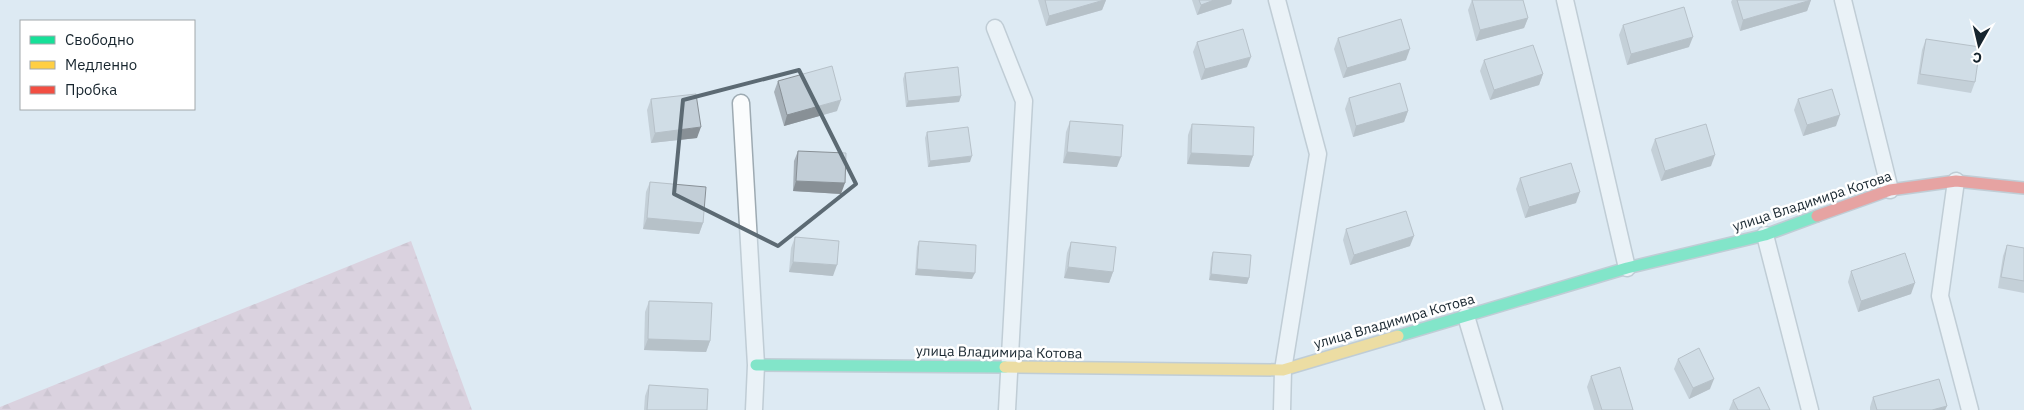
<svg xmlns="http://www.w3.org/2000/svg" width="2024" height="410" font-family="'IBM Plex Sans',sans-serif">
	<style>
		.forest { fill: url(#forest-firs) }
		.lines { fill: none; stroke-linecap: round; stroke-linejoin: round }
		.lane-casing { stroke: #9daab2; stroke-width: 19 }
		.fast-casing { stroke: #9daab2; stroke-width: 14 }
		.slow-casing { stroke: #9daab2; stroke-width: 14 }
		.jam-casing { stroke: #9daab2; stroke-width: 14 }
		.lane { stroke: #fafcfd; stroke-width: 16 }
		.fast { stroke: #16e098; stroke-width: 11 }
		.slow { stroke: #ffcf43; stroke-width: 11 }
		.jam { stroke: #f24e42; stroke-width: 11 }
		.wall { fill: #a7b1b9 }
		.shaded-wall { fill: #889096 }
		.building { fill: #c2ced7; stroke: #889096 }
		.marked { fill: none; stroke: #5c6a73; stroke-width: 4; stroke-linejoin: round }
		.labels { text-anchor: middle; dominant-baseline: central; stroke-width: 5; stroke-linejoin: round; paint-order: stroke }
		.street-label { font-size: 14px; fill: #17252e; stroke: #fff }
	</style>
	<defs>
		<pattern id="forest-firs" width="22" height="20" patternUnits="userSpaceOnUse" patternTransform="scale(1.25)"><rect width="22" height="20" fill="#d8b5c7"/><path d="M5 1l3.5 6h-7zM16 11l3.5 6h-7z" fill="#b99cab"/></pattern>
	</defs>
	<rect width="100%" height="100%" fill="#ddeaf3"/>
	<!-- forest -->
	<path class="forest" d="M411 241 472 410H0V407Z"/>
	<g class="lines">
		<defs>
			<g id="lane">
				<path d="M1277 0 1318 154 1283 370 1282 410"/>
				<path d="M1565 0 1627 268"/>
				<path d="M1843 0 1890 190"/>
				<path d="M995 28 1024 101 1007 410"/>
				<path d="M741 103 756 365 754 410"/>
				<path d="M1956 181 1940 296 1970 410"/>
				<path d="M1765 235 1810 410"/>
				<path d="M1466 316 1494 410"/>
			</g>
			<g id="fast">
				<path d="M1398 336 1627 268 1765 235 1817 216"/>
				<path d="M756 365 1005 367"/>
			</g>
			<path id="slow" d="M1005 367 1283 370 1398 336"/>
			<path id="jam" d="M1817 216 1890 190 1956 181 2024 188"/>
		</defs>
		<!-- lane casing -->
		<use href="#lane" class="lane-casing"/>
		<!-- fast casing -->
		<use href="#fast" class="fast-casing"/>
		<!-- slow casing -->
		<use href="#slow" class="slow-casing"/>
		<!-- jam casing -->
		<use href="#jam" class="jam-casing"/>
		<!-- lane -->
		<use href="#lane" class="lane"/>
		<!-- fast -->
		<use href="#fast" class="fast"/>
		<!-- slow -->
		<use href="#slow" class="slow"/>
		<!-- jam -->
		<use href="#jam" class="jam"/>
	</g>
	<!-- wall -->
	<g class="wall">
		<path d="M1038 0H1106L1102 10 1046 26Z"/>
		<path d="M1192 0H1232L1231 4 1197 15Z"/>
		<path d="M1472 0 1528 18 1524 28 1476 41 1468 10Z"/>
		<path d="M1732 0H1811L1807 11 1740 31 1731 2Z"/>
		<path d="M1623 25 1689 47 1627 65 1619 35Z"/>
		<path d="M1338 38 1406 60 1343 78 1334 49Z"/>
		<path d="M1926 39 1975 82 1971 93 1917 84 1922 50Z"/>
		<path d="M1197 42 1247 67 1201 80 1193 52Z"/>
		<path d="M1484 60 1543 74 1539 85 1490 100 1480 71Z"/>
		<path d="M905 73 961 96 959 102 906 107 903 79Z"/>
		<path d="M778 81 837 111 784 126 774 92Z"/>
		<path d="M1349 98 1408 111 1404 122 1353 137 1345 109Z"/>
		<path d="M651 99 697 138 651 143 647 110Z"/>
		<path d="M1798 99 1836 126 1803 136 1794 110Z"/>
		<path d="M1070 121 1117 167 1063 163 1066 132Z"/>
		<path d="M1192 124 1253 156 1249 167 1187 164 1188 135Z"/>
		<path d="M927 132 970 162 928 167 925 138Z"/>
		<path d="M1655 139 1711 166 1661 181 1651 150Z"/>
		<path d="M798 151 841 194 793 191 794 161Z"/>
		<path d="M1520 178 1576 203 1525 218 1516 189Z"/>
		<path d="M650 182 703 223 699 234 643 229 646 192Z"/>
		<path d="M1346 229 1410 246 1350 265 1343 240Z"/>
		<path d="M795 237 833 276 789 272 791 248Z"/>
		<path d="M919 241 972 279 915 275 917 247Z"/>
		<path d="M1071 242 1113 272 1109 283 1064 278 1067 253Z"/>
		<path d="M2007 245 2024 248V293L1998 288 2003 256Z"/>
		<path d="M1213 252 1249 278 1247 284 1209 280 1211 258Z"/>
		<path d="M1851 271 1911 294 1858 312 1848 282Z"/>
		<path d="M649 301 710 341 706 352 644 350 645 312Z"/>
		<path d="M1678 359 1710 389 1689 399 1674 369Z"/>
		<path d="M1591 376 1633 410H1594L1587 387Z"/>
		<path d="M649 385 707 410H644L645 396Z"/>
		<path d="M1873 397 1947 406 1945 410H1870V407Z"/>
		<path d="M1733 400 1770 410H1729Z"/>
	</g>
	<!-- shaded-wall -->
	<g class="shaded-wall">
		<path d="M1104 0H1106L1102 10 1046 26 1049 16Z"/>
		<path d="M1214 0H1232L1231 4 1197 15 1201 5Z"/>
		<path d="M1811 0 1807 11 1740 31 1743 20Z"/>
		<path d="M1528 18 1524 28 1476 41 1480 30Z"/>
		<path d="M1693 37 1689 47 1627 65 1631 54Z"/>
		<path d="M1410 49 1406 60 1343 78 1347 68Z"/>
		<path d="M1251 57 1247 67 1201 80 1205 69Z"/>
		<path d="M1543 74 1539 85 1490 100 1494 90Z"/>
		<path d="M961 96 959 102 906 107 908 101Z"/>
		<path d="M841 100 837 111 784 126 787 115Z"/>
		<path d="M1408 111 1404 122 1353 137 1356 126Z"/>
		<path d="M1840 115 1836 126 1803 136 1807 125Z"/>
		<path d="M701 127 697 138 651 143 655 133Z"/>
		<path d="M1067 152 1121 157 1117 167 1063 163Z"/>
		<path d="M1191 153 1253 156 1249 167 1187 164Z"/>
		<path d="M1715 155 1711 166 1661 181 1665 171Z"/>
		<path d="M972 156 970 162 928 167 930 161Z"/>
		<path d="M796 181 845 183 841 194 793 191Z"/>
		<path d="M1580 192 1576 203 1525 218 1529 207Z"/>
		<path d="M647 218 703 223 699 234 643 229Z"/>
		<path d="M1414 236 1410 246 1350 265 1354 255Z"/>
		<path d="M793 262 837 265 833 276 789 272Z"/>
		<path d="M1068 267 1113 272 1109 283 1064 278Z"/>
		<path d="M917 269 975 273 972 279 915 275Z"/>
		<path d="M1211 274 1249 278 1247 284 1209 280Z"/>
		<path d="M1915 283 1911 294 1858 312 1861 301Z"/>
		<path d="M648 339 710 341 706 352 644 350Z"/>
		<path d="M1714 379 1710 389 1689 399 1693 388Z"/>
		<path d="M1947 406 1945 410H1932Z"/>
	</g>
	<!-- building -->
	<g class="building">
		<path d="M1045 0H1104L1049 16Z"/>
		<path d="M1199 0H1214L1201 5Z"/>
		<path d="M1472 0H1523L1528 18 1480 30Z"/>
		<path d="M1737 0H1811L1743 20Z"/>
		<path d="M1684 7 1693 37 1631 54 1623 25Z"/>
		<path d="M1401 19 1410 49 1347 68 1338 38Z"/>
		<path d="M1243 29 1251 57 1205 69 1197 42Z"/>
		<path d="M1926 39 1980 47 1975 82 1920 74Z"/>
		<path d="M1533 45 1543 74 1494 90 1484 60Z"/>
		<path d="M832 66 841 100 787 115 778 81Z"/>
		<path d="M958 67 961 96 908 101 905 73Z"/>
		<path d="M1400 83 1408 111 1356 126 1349 98Z"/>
		<path d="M1832 89 1840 115 1807 125 1798 99Z"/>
		<path d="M696 94 701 127 655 133 651 99Z"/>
		<path d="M1070 121 1123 125 1121 157 1067 152Z"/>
		<path d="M1192 124 1254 127 1253 156 1191 153Z"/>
		<path d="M1706 124 1715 155 1665 171 1655 139Z"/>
		<path d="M968 127 972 156 930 161 927 132Z"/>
		<path d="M798 151 846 153 845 183 796 181Z"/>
		<path d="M1571 163 1580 192 1529 207 1520 178Z"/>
		<path d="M650 182 706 187 703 223 647 218Z"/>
		<path d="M1406 211 1414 236 1354 255 1346 229Z"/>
		<path d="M795 237 839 241 837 265 793 262Z"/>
		<path d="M919 241 976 245 975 273 917 269Z"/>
		<path d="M1071 242 1116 247 1113 272 1068 267Z"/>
		<path d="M2007 245 2024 248V281L2001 277Z"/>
		<path d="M1213 252 1251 255 1249 278 1211 274Z"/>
		<path d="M1905 253 1915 283 1861 301 1851 271Z"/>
		<path d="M649 301 712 303 710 341 648 339Z"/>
		<path d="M1699 348 1714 379 1693 388 1678 359Z"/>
		<path d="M1620 367 1633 410H1602L1591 376Z"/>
		<path d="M1939 379 1947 406 1932 410H1877L1873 397Z"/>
		<path d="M649 385 708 389 707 410H647Z"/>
		<path d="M1759 387 1770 410H1738L1733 400Z"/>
	</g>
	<!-- marked area -->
	<path d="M0 0H2024V410H0ZM799 70 856 184 778 246 674 194 683 100Z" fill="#ddeaf3" fill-opacity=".55" fill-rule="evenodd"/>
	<path class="marked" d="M799 70 856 184 778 246 674 194 683 100Z"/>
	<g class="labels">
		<!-- street labels -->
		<g class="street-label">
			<text transform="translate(1812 201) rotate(-18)">улица Владимира Котова</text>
			<text transform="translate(1394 321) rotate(-16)">улица Владимира Котова</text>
			<text transform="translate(999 352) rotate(1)">улица Владимира Котова</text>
		</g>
	</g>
	<!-- legend -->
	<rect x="20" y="20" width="175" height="90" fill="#ffffff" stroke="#a2a8ab"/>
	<rect x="30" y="36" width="25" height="8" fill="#16e098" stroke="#a2a8ab"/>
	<text x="65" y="45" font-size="15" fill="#17252e">Свободно</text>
	<rect x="30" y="61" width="25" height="8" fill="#ffcf43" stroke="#a2a8ab"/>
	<text x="65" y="70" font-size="15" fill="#17252e">Медленно</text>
	<rect x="30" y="86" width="25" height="8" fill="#f24e42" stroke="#a2a8ab"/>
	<text x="65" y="95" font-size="15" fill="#17252e">Пробка</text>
	<!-- north arrow -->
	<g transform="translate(1979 45) rotate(188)" stroke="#ffffff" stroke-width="4" paint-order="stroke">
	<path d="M0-4L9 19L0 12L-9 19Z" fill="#17252e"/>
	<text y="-8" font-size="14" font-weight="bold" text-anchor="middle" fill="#17252e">С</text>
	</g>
</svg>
